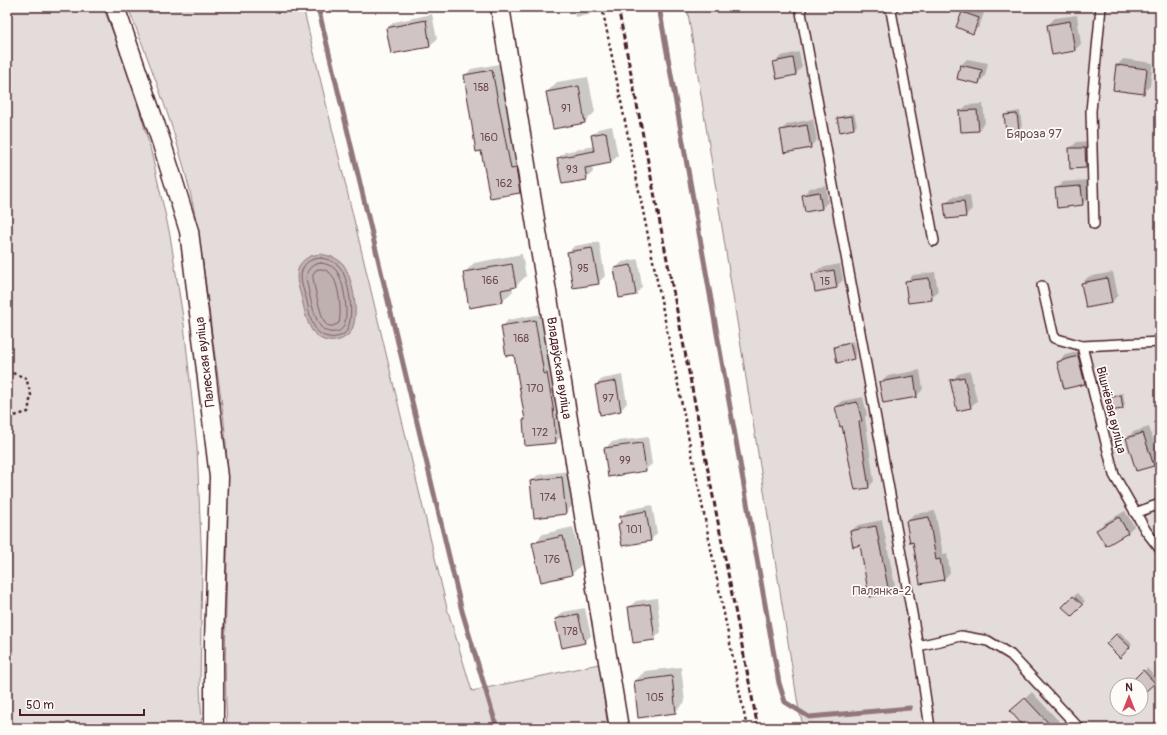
<svg xmlns="http://www.w3.org/2000/svg" width="1167" height="735" font-family="Pangolin,sans-serif">
	<style>
		.green { fill: #e3dcda; stroke: #967e82; fill-rule: evenodd }
		.water { fill: #c0b1b1; stroke: #91777b }
		.shadow { fill: #0003 }
		.lines { fill: none; stroke-linecap: round; stroke-linejoin: round }
		.shore { stroke: #795961; stroke-width: 1 }
		.stream { stroke: #91777b; stroke-width: 5 }
		.building { fill: #d0c5c4; stroke: #4a1f2b }
		.service-casing { stroke: #4a1f2b; stroke-width: 12 }
		.minor-casing { stroke: #4a1f2b; stroke-width: 21 }
		.path { stroke: #4a1f2b; stroke-width: 2.5; stroke-dasharray: 3 3; stroke-linecap: butt }
		.service { stroke: #fdfcf7; stroke-width: 9 }
		.minor { stroke: #fdfcf7; stroke-width: 18 }
		.rail { stroke: #4a1f2b; stroke-width: 3; stroke-dasharray: 6 3; stroke-linecap: butt }
		.labels { text-anchor: middle; dominant-baseline: central; stroke-width: 3.5; stroke-linejoin: round; paint-order: stroke }
		.number-label { font-size: 11px; fill: #6c4851 }
		.park-label { font-size: 13px; fill: #704e57; stroke: #fdfcf7 }
		.street-label { font-size: 13px; fill: #4a1f2b; stroke: #fdfcf7 }
	</style>
	<rect width="100%" height="100%" fill="#fdfcf7"/>
	<filter id="ink" filterUnits="userSpaceOnUse"><feTurbulence type="fractalNoise" baseFrequency=".025" numOctaves="2"/><feDisplacementMap in="SourceGraphic" scale="8" xChannelSelector="R" yChannelSelector="G"/><feConvolveMatrix kernelMatrix="1 2 1 2 8 2 1 2 1" color-interpolation-filters="sRGB"/></filter>
	<g filter="url(#ink)">
		<!-- green -->
		<g class="green">
			<path d="M7 7H103L128 70 150 147 170 235 184 324 197 447 202 566 200 685 202 728H7Z"/>
			<path d="M128 7H303L447 608 472 691 599 664 608 728H227C222 640 230 551 227 463 226 425 219 386 214 349 206 287 200 224 183 164 168 110 148 59 128 7Z"/>
			<path d="M687 7H1160V728H804L799 711ZM1117 685H1141V709H1117Z"/>
		</g>
		<!-- water -->
		<path class="water" d="M321 254C328 256 337 257 343 264 353 277 362 323 348 335 342 340 336 342 328 341 309 338 306 316 302 300 300 290 294 278 299 267 303 258 311 255 321 254Z"/>
		<!-- shadow -->
		<g class="shadow">
			<path d="M526 7H550L527 11Z"/>
			<path d="M573 7H595V8L589 15 575 17Z"/>
			<path d="M965 7H979L978 10 984 13 979 27 973 32 957 26Z"/>
			<path d="M432 14 437 39 430 46 392 53 387 28 394 22Z"/>
			<path d="M1077 15 1081 44 1075 50 1048 25 1055 18Z"/>
			<path d="M799 52 802 67 796 74 774 63 781 56Z"/>
			<path d="M967 59 988 63 985 76 979 83 961 65Z"/>
			<path d="M1123 59 1153 63 1150 86 1143 93 1117 66Z"/>
			<path d="M499 64 517 163 526 186 520 192 482 150 465 76 471 69Z"/>
			<path d="M588 77 595 112 585 122 547 92 557 82Z"/>
			<path d="M983 104 985 123 978 130 960 112 967 105Z"/>
			<path d="M1020 111 1022 126 1019 129 1005 116 1008 113Z"/>
			<path d="M854 113 857 125 854 128 838 119 841 116Z"/>
			<path d="M813 119 817 140 810 147 781 130 788 124Z"/>
			<path d="M612 126 618 156 611 162 592 166 593 172 586 179 558 158 565 152 594 146 592 135 598 129Z"/>
			<path d="M1091 141 1092 161 1085 167 1070 148 1077 142Z"/>
			<path d="M1087 180 1089 198 1082 204 1056 189 1063 182Z"/>
			<path d="M826 186 828 202 822 208 806 211 803 195 810 188Z"/>
			<path d="M970 195 972 209 965 216 945 204 952 197Z"/>
			<path d="M599 242 605 276 598 283 568 253 574 246Z"/>
			<path d="M522 254 526 276 516 286 512 287 513 291 503 301 470 307 464 273 474 263Z"/>
			<path d="M638 259 642 287 636 294 620 296 615 269 622 262Z"/>
			<path d="M840 264 843 280 836 287 813 274 820 268Z"/>
			<path d="M935 272 938 292 931 299 906 282 913 275Z"/>
			<path d="M1113 272 1118 295 1112 302 1082 283 1088 277Z"/>
			<path d="M541 314 562 436 556 442 524 421 526 419 514 354 502 327 508 320Z"/>
			<path d="M853 341 856 355 853 358 835 347 838 344Z"/>
			<path d="M1085 350 1091 377 1085 383 1058 362 1065 355Z"/>
			<path d="M920 370 923 389 917 396 880 382 887 376Z"/>
			<path d="M970 371 977 401 970 407 951 381 958 374Z"/>
			<path d="M622 375 627 403 621 410 596 385 602 379Z"/>
			<path d="M1123 393 1125 405 1122 408 1108 398 1111 395Z"/>
			<path d="M863 397 867 415 865 417 874 481 869 487 836 407 842 401Z"/>
			<path d="M1149 427 1160 458 1153 465 1127 438 1133 432Z"/>
			<path d="M648 437 652 464 645 470 605 449 611 442Z"/>
			<path d="M568 471 572 506 566 513 531 481 538 475Z"/>
			<path d="M652 505 657 533 651 540 619 524 622 521 621 516 628 510Z"/>
			<path d="M935 511 943 554 947 553 950 573 943 580 914 541 907 521 914 514Z"/>
			<path d="M1125 511 1134 526 1128 532 1106 545 1098 530 1104 523Z"/>
			<path d="M882 520 895 586 889 593 851 531 858 525Z"/>
			<path d="M573 527 582 564 572 574 542 581 533 544 543 534Z"/>
			<path d="M1077 593 1085 601 1072 615 1064 607Z"/>
			<path d="M657 598 661 632 654 639 629 607 636 601Z"/>
			<path d="M585 608 591 636 584 642 556 619 563 612Z"/>
			<path d="M1120 632 1132 644 1120 656 1107 644Z"/>
			<path d="M681 667 685 702 675 712 635 681 645 671Z"/>
			<path d="M1147 668 1157 679 1144 692 1141 689V685H1137L1136 679Z"/>
			<path d="M1032 692 1065 728H1027L1018 705Z"/>
		</g>
		<g class="lines">
			<!-- shore -->
			<g class="shore">
				<path d="M321 258C327 259 333 261 338 265 349 275 357 323 344 334 339 337 334 338 329 337 312 335 310 315 307 301 304 291 298 277 303 268 307 260 313 259 321 258Z"/>
				<path d="M321 263C326 264 331 265 335 269 344 278 349 314 344 325 343 329 339 332 335 332 330 333 324 331 321 327 314 319 308 289 306 277 308 268 312 264 321 263Z"/>
				<path d="M321 269C324 270 327 270 330 273 339 281 342 312 339 323L333 326C330 326 327 326 325 323 321 317 312 280 313 274L316 270Z"/>
			</g>
			<!-- stream -->
			<g class="stream">
				<path d="M318 7 462 611 497 728"/>
				<path d="M659 7 779 683 785 702 809 717 910 708"/>
			</g>
		</g>
		<!-- building -->
		<g class="building">
			<path d="M962 12 979 18 973 34 956 27Z"/>
			<path d="M426 20 430 47 391 54 386 28Z"/>
			<path d="M1070 21 1075 51 1052 55 1047 25Z"/>
			<path d="M793 58 796 75 777 79 773 62Z"/>
			<path d="M960 65 982 70 979 84 957 79Z"/>
			<path d="M1116 65 1147 69 1144 94 1113 90Z"/>
			<path d="M492 70 511 169 516 168 520 193 490 198 481 151 476 152 464 75Z"/>
			<path d="M579 86 585 123 553 129 546 92Z"/>
			<path d="M977 110 979 131 961 132 959 111Z"/>
			<path d="M1017 114 1019 130 1006 131 1004 115Z"/>
			<path d="M852 116 854 129 840 132 837 118Z"/>
			<path d="M807 125 811 148 784 153 780 130Z"/>
			<path d="M606 132 611 163 585 168 587 180 562 184 557 158 594 151 591 135Z"/>
			<path d="M1069 148H1085L1086 168 1070 169Z"/>
			<path d="M1081 186 1083 205 1057 208 1055 188Z"/>
			<path d="M819 192 822 209 805 212 802 195Z"/>
			<path d="M964 201 966 217 946 219 944 203Z"/>
			<path d="M592 248 599 284 573 288 567 252Z"/>
			<path d="M512 264 516 287 501 290 503 302 469 308 463 272Z"/>
			<path d="M631 265 636 295 619 298 614 268Z"/>
			<path d="M834 270 837 288 815 292 812 274Z"/>
			<path d="M929 278 932 300 908 303 905 281Z"/>
			<path d="M1107 278 1112 303 1086 308 1081 283Z"/>
			<path d="M535 320 544 374 547 373 553 407 556 443 525 446 523 420H525L514 355 506 356 501 326Z"/>
			<path d="M850 343 854 359 837 363 834 347Z"/>
			<path d="M1078 356 1085 384 1064 389 1057 362Z"/>
			<path d="M914 376 917 397 883 403 879 382Z"/>
			<path d="M964 377 971 408 957 411 950 380Z"/>
			<path d="M616 381 621 411 600 415 595 385Z"/>
			<path d="M1121 395 1123 409 1109 411 1107 398Z"/>
			<path d="M857 402 862 421 859 422 869 488 855 490 842 426 840 427 835 407Z"/>
			<path d="M1143 433 1154 466 1136 471 1126 438Z"/>
			<path d="M642 443 646 471 608 477 604 448Z"/>
			<path d="M562 477 566 514 534 518 530 481Z"/>
			<path d="M646 511 651 541 622 546 618 524 621 523 620 516Z"/>
			<path d="M929 517 936 560 940 559 944 580 920 584 913 542 910 543 906 521Z"/>
			<path d="M1119 517 1128 533 1106 546 1096 530Z"/>
			<path d="M876 526 889 593 869 597 860 545 853 547 850 531Z"/>
			<path d="M563 536 572 575 541 582 532 543Z"/>
			<path d="M1073 596 1083 605 1072 616 1062 607Z"/>
			<path d="M650 604 655 640 633 643 628 607Z"/>
			<path d="M578 614 585 643 562 648 555 619Z"/>
			<path d="M1116 634 1130 647 1120 658 1106 644Z"/>
			<path d="M1143 670 1155 683 1146 691H1141V685H1136L1135 684V678Z"/>
			<path d="M672 676 676 713 638 718 634 681Z"/>
			<path d="M1025 698 1053 728H1025L1010 711Z"/>
		</g>
		<g class="lines">
			<defs>
				<g id="service">
					<path d="M800 7 918 646 930 728"/>
					<path d="M893 7 891 11 934 241"/>
					<path d="M1094 224 1091 111 1101 7"/>
					<path d="M1042 286 1054 338 1082 346 1114 475 1146 531 1160 549"/>
					<path d="M1082 346 1160 342"/>
					<path d="M1135 513 1160 504"/>
					<path d="M918 646 961 636 988 641 1011 655 1079 728"/>
				</g>
				<g id="minor">
					<path d="M115 7 161 141 189 231 219 477 214 642V728"/>
					<path d="M500 7 619 728"/>
				</g>
			</defs>
			<!-- service casing -->
			<use href="#service" class="service-casing"/>
			<!-- minor casing -->
			<use href="#minor" class="minor-casing"/>
			<!-- path -->
			<g class="path">
				<path d="M602 7 747 728"/>
				<path d="M7 371 26 378 31 395 28 412 7 418"/>
				<path d="M852 728 918 725"/>
			</g>
			<!-- service -->
			<use href="#service" class="service"/>
			<!-- minor -->
			<use href="#minor" class="minor"/>
			<!-- rail -->
			<path class="rail" d="M618 7 758 728"/>
		</g>
	</g>
	<g class="labels">
		<!-- number labels -->
		<g class="number-label">
			<text x="481" y="87">158</text>
			<text x="566" y="108">91</text>
			<text x="489" y="137">160</text>
			<text x="572" y="169">93</text>
			<text x="504" y="183">162</text>
			<text x="583" y="268">95</text>
			<text x="490" y="280">166</text>
			<text x="825" y="281">15</text>
			<text x="521" y="338">168</text>
			<text x="535" y="388">170</text>
			<text x="608" y="398">97</text>
			<text x="540" y="432">172</text>
			<text x="625" y="460">99</text>
			<text x="548" y="497">174</text>
			<text x="634" y="529">101</text>
			<text x="552" y="559">176</text>
			<text x="570" y="631">178</text>
			<text x="655" y="697">105</text>
		</g>
		<!-- park labels -->
		<g class="park-label">
			<text x="1034" y="134">Бяроза 97</text>
			<text x="882" y="591">Палянка-2</text>
		</g>
		<!-- street labels -->
		<g class="street-label">
			<text transform="translate(205 362) rotate(-97)">Палеская вуліца</text>
			<text transform="translate(559 368) rotate(81)">Владаўская вуліца</text>
			<text transform="translate(1111 410) rotate(76)">Вішнёвая вуліца</text>
		</g>
	</g>
	<!-- margin -->
	<rect width="1167" height="735" fill="none" stroke="#fdfcf7" stroke-width="24"/>
	<rect x="12" y="12" width="1143" height="711" fill="none" stroke="#4a1f2b" stroke-width="1.5" filter="url(#ink)"/>
	<!-- north arrow -->
	<g transform="translate(1129 697)"><circle r="19" fill="#fdfcf7" stroke="#b5a4a5"/>
	<path d="M0-3L7 15L0 10L-7 15Z" fill="#d1495b"/>
	<text y="-6" font-size="11" font-weight="bold" text-anchor="middle" fill="#4a1f2b">N</text>
	</g>
	<!-- scale -->
	<path d="M20 709v6h124v-6" fill="none" stroke="#4a1f2b" stroke-width="2"/>
	<text x="26" y="709" font-size="12" fill="#4a1f2b" stroke="#fdfcf7" stroke-width="3" paint-order="stroke">50 m</text>
</svg>
